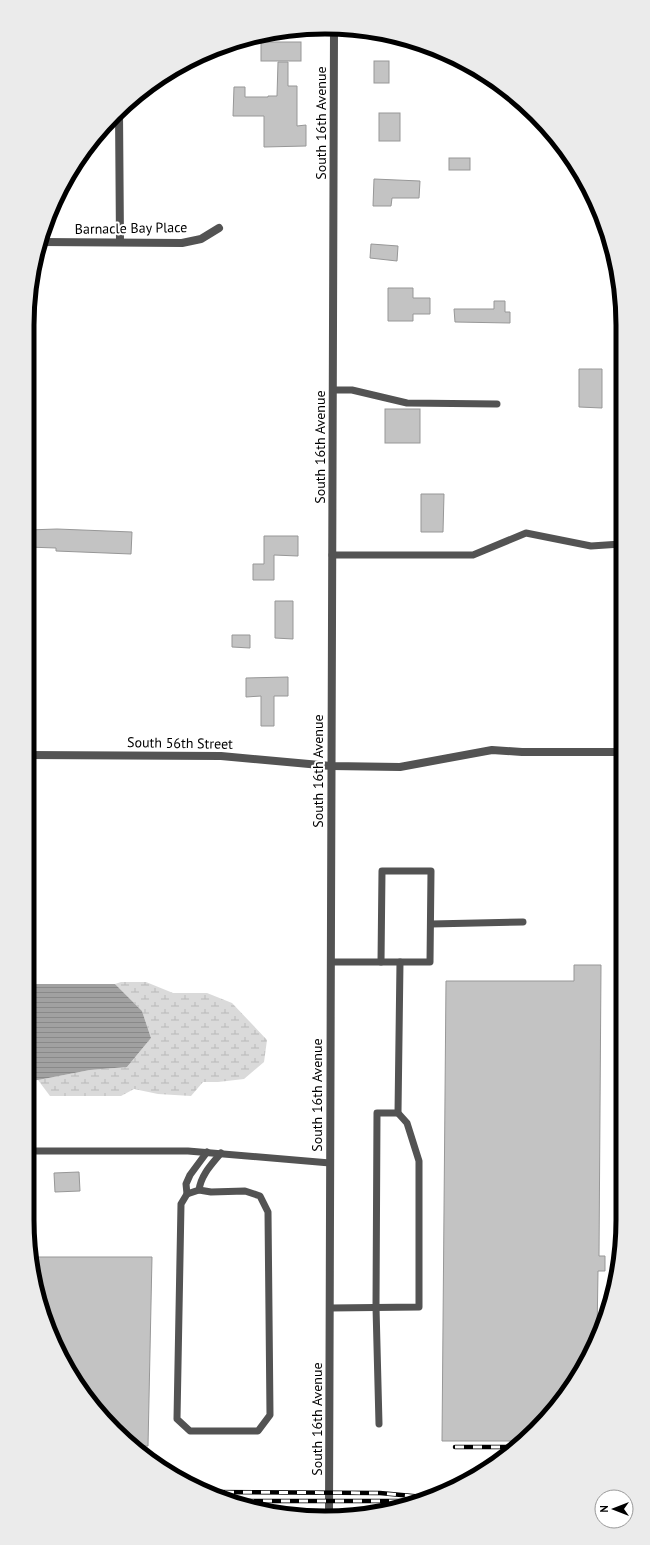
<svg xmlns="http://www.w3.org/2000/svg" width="650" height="1545" font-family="'PT Sans',sans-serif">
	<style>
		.wetland { fill: url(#wetland-marsh) }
		.water { fill: url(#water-rules) }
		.building { fill: #c3c3c3; stroke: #979797 }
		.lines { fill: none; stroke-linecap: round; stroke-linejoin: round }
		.lane { stroke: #535353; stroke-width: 7 }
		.street { stroke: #535353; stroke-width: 8 }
		.rail-casing { stroke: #000; stroke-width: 4.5 }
		.rail { stroke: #fff; stroke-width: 3; stroke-dasharray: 9; stroke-linecap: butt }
		.labels { text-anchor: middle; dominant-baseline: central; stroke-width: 4; stroke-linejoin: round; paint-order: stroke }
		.street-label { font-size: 14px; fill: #000; stroke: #fff }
		.rim { fill: none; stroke: #000; stroke-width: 5 }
	</style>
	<defs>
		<pattern id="wetland-marsh" width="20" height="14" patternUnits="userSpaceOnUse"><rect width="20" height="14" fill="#dadada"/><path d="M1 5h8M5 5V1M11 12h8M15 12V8" fill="none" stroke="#b9b9b9"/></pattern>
		<pattern id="water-rules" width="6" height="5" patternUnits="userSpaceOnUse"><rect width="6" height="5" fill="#a1a1a1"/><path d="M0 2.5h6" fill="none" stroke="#898989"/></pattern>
	</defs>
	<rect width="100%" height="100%" fill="#fff"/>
	<!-- wetland -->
	<path class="wetland" d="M121 982H146L173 993H207L232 1003 267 1040 264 1062 244 1079 218 1082H203L191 1096 158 1094 134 1089 121 1096H50L38 1080 90 1070 127 1067 151 1038 142 1011 115 984Z"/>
	<!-- water -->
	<path class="water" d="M27 984H115L142 1011 151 1038 127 1067 90 1070 38 1080 27 1081Z"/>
	<!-- building -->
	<g class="building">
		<rect x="261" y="42" width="40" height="19"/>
		<rect x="374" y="61" width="15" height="22"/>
		<path d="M278 62H288V86H297V126L306 125V146L264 147V116H233L234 87H245V97H268V96H277Z"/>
		<rect x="379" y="113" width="21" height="28"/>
		<rect x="449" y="158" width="21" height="12"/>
		<path d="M374 179 420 181 419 198H392L391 206H373Z"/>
		<path d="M371 244 398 246 397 261 370 258Z"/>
		<path d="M388 288H413V298H430V314H413V321H388Z"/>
		<path d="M494 301H505V312H510V323L455 322 454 309H494Z"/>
		<path d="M579 369H602V408L579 407Z"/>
		<rect x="385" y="409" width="35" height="34"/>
		<path d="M421 494H444L443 532H421Z"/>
		<path d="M57 529 132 532 131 554 56 551V548L27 547V530Z"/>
		<path d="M264 536H298V556L274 555V580H253V564H264Z"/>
		<path d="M275 601H293V639L275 638Z"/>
		<path d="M232 635H250V648L232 647Z"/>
		<path d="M288 677V696H274V726H261V696L246 697V678Z"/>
		<path d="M574 965H601L599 1256H605V1271H598L597 1334 561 1402 524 1441H442L446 981H574Z"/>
		<path d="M79 1172 80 1191 55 1192 54 1173Z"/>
		<path d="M33 1257H152L148 1446H137L101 1416 67 1369 43 1316Z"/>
	</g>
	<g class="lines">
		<!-- lane -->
		<g class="lane">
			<path d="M333 390H352L407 403 497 404"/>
			<path d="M332 555H473L526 533 591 546 621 544"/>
			<path d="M431 924 523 922"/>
			<path d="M381 962 382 871H431L430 962H400"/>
			<path d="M27 1151H188L330 1163"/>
			<path d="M207 1152 190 1175 186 1184 187 1194 199 1190C201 1175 211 1165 221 1153"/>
			<path d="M187 1194 181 1204 177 1419 190 1431H258L270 1415 268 1212 260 1196 245 1191 211 1192 199 1190"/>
			<path d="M330 1308 419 1307V1161L407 1123 398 1113 400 962H331"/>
			<path d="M379 1424 376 1307 377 1113H398"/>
		</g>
		<!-- street -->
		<g class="street">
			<path d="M119 112 120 242"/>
			<path d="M41 242 182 243 201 239 219 228"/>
			<path d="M27 755 221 756 331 766 400 767 492 750 522 752H622"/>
			<path d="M329 1514 334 29"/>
		</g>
		<defs>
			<g id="rail">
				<path d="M455 1447H517"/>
				<path d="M207 1492 380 1493 423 1497"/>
				<path d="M227 1501H411"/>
			</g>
		</defs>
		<!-- rail casing -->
		<use href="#rail" class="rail-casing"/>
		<!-- rail -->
		<use href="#rail" class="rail"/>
	</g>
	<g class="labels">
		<!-- street labels -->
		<g class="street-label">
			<text transform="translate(321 123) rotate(-90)">South 16th Avenue</text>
			<text transform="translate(131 228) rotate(-1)">Barnacle Bay Place</text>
			<text transform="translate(320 447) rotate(-90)">South 16th Avenue</text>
			<text transform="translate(180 743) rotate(1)">South 56th Street</text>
			<text transform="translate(318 771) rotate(-90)">South 16th Avenue</text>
			<text transform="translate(317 1095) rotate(-90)">South 16th Avenue</text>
			<text transform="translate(317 1419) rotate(-90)">South 16th Avenue</text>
		</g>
	</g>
	<!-- crop -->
	<path d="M0 0H650V1545H0ZM325 34H325A291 291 0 0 1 616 325V1220A291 291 0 0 1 325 1511H325A291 291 0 0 1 34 1220V325A291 291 0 0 1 325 34Z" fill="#ebebeb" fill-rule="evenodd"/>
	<path class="rim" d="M325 34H325A291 291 0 0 1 616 325V1220A291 291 0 0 1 325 1511H325A291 291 0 0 1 34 1220V325A291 291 0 0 1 325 34Z"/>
	<!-- north arrow -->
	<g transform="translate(614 1509) rotate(270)"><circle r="19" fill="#ffffff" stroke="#999999"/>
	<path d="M0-3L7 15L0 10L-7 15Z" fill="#000000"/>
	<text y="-6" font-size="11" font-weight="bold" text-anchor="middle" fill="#000000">N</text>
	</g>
</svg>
